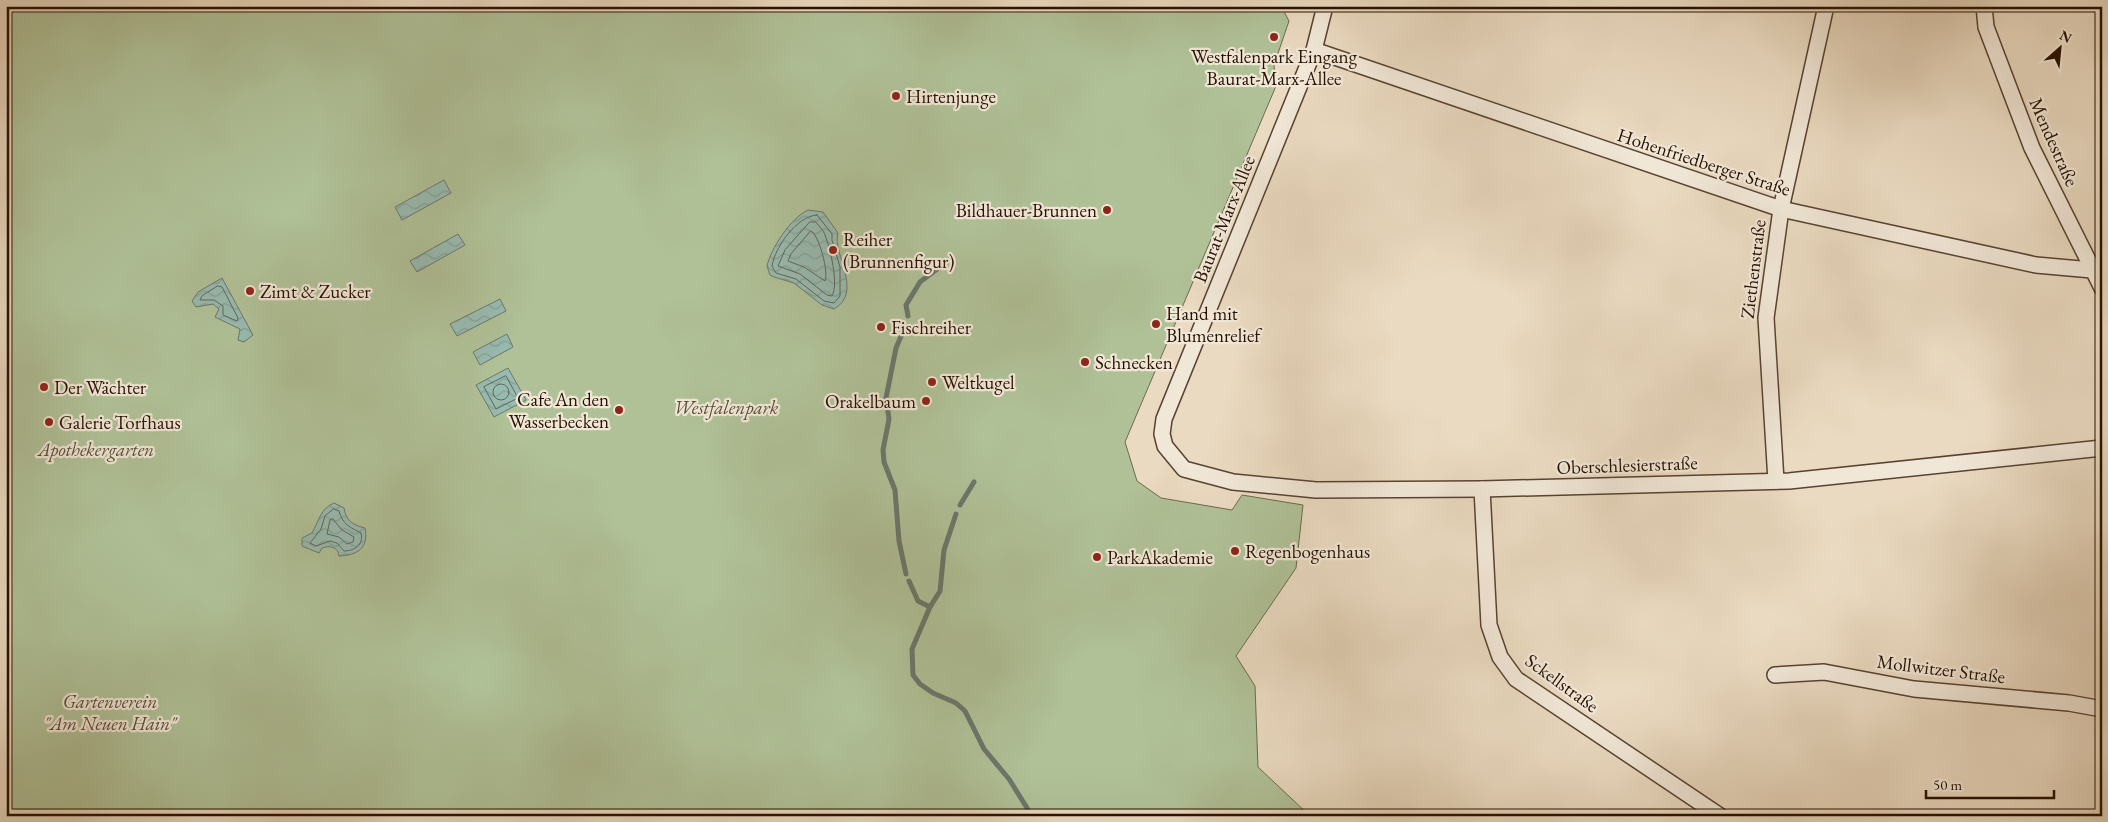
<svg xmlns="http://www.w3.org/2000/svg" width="2108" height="822" font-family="'EB Garamond',serif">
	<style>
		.green { fill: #b0c198; stroke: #6c694c }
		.water { fill: url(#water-waves); stroke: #6b776b }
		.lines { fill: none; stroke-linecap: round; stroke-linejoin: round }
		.shore { stroke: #606659; stroke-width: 1 }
		.stream { stroke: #6b776b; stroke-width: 5 }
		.street-casing { stroke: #584331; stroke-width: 18 }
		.street { stroke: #f1e7d7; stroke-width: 15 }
		.poi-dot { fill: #8f2418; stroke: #f1e7d7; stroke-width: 2 }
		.labels { text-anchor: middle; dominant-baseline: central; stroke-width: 4.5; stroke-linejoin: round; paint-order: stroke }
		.poi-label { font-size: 19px; fill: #271101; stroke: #f1e7d7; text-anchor: start }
		.street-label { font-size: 19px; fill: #271101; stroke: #f1e7d7 }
		.park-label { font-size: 19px; font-style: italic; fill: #574f36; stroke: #f1e7d7 }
	</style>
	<defs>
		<pattern id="water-waves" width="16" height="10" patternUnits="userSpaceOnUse" patternTransform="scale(1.25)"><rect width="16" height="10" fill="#98bbb1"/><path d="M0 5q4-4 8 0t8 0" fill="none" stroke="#83a096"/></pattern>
	</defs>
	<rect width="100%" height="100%" fill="#eadac1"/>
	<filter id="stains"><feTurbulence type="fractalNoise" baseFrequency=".004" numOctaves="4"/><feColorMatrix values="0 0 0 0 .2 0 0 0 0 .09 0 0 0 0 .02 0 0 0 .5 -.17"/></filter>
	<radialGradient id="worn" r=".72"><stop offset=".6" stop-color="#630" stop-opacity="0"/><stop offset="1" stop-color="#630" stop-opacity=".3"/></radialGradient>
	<!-- green -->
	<path class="green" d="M6 6H1281L1289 21 1274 65 1276 86 1125 442 1137 481 1161 498 1232 510 1242 495 1303 505 1296 568 1236 656 1255 686 1258 767 1310 816H6Z"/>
	<!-- water -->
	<g class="water">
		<path d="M444 180 451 193 402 220 395 207Z"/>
		<path d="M808 210 823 212 838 233C832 254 864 292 834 309L822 305 794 283 774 277 770 275 767 266C771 248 791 218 808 210Z"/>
		<path d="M458 234 465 245 417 272 410 261Z"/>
		<path d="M222 278 253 335 244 342 238 340 240 329 215 317 219 309 213 304 196 307 192 301 198 292Z"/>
		<path d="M500 299 506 311 457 336 450 324Z"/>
		<path d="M507 334 513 347 480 365 473 352Z"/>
		<path d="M508 368 526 400 494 417 476 385Z"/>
		<path d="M334 503 344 508C346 521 353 525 365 528 369 548 358 555 339 556 338 547 330 545 322 548L319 553 302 546V538L312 533C319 521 320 509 334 503Z"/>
	</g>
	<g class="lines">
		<!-- shore -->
		<g class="shore">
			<path d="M817 215 832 234V240L840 267V296L834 303 824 301 796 279 776 273 772 266C775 247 797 216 817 215Z"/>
			<path d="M810 222H816C819 226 824 231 825 235 830 248 839 284 832 296L827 295 800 274 778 266 785 250Z"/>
			<path d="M811 231C819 234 829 273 825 281L804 267 788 261 791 254Z"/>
			<path d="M218 286 222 287 238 318 237 321 223 315V306L214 300H200L202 296Z"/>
			<path d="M506 376 518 398 496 409 484 387Z"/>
			<circle cx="501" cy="392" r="8"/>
			<path d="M334 509 339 511C342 524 351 528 361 533 364 545 354 551 344 551L337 543 330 541 316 546 310 543 321 529 325 516Z"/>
			<path d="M333 519 342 530 354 537 353 542 347 544 339 537 327 534 330 520Z"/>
		</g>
		<!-- stream -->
		<g class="stream">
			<path d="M908 316 906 305 920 282 949 260"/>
			<path d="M905 327 896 348 886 398 889 419 883 450 884 462 895 490 899 541 906 574"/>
			<path d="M960 505 974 482"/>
			<path d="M956 514 944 550 940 591 930 607 912 649 913 675 920 684 933 693 956 703 965 711 984 749 1009 779 1032 816"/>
			<path d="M909 581 918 601 930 607"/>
		</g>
		<defs>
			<g id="street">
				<path d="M1325 6 1314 50 1164 419 1162 434 1165 446 1184 469 1233 482 1316 490 1482 489 1789 481 2102 448"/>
				<path d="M1984 6 1986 27 2032 148 2102 288"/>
				<path d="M1314 50 1781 209 2036 265 2092 270"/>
				<path d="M1776 481 1766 318 1781 209 1826 6"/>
				<path d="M1482 489 1489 625 1500 657 1516 679 1720 816"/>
				<path d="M1775 675 1824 672 1914 689 2069 703 2102 709"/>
			</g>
		</defs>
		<!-- street casing -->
		<use href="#street" class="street-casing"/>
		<!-- street -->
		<use href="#street" class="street"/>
	</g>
	<!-- markers -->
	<g class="poi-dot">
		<circle cx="1274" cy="37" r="5"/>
		<circle cx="896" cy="96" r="5"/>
		<circle cx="1107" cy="210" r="5"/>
		<circle cx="833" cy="250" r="5"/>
		<circle cx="250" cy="291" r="5"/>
		<circle cx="1156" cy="324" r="5"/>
		<circle cx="881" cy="327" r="5"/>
		<circle cx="1085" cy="362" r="5"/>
		<circle cx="932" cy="382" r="5"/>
		<circle cx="44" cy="387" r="5"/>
		<circle cx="926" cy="401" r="5"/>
		<circle cx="619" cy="410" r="5"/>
		<circle cx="49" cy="422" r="5"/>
		<circle cx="1235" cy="551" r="5"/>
		<circle cx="1097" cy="557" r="5"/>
	</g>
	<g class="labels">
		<!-- poi labels -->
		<g class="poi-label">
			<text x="1274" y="56" text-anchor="middle">Westfalenpark Eingang<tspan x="1274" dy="22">Baurat-Marx-Allee</tspan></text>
			<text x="906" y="96">Hirtenjunge</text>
			<text x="1097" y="210" text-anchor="end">Bildhauer-Brunnen</text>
			<text x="843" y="239">Reiher<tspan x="843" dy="22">(Brunnenfigur)</tspan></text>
			<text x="260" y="291">Zimt &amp; Zucker</text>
			<text x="1166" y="313">Hand mit<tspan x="1166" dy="22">Blumenrelief</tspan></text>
			<text x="891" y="327">Fischreiher</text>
			<text x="1095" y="362">Schnecken</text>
			<text x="942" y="382">Weltkugel</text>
			<text x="54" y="387">Der Wächter</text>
			<text x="609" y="399" text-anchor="end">Cafe An den<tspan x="609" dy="22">Wasserbecken</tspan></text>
			<text x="916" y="401" text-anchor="end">Orakelbaum</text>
			<text x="59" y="422">Galerie Torfhaus</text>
			<text x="1245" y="551">Regenbogenhaus</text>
			<text x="1107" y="557">ParkAkademie</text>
		</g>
		<!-- street labels -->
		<g class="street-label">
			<text transform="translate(2054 142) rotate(66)">Mendestraße</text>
			<text transform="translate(1704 162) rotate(18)">Hohenfriedberger Straße</text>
			<text transform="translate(1224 219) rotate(-68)">Baurat-Marx-Allee</text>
			<text transform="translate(1753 269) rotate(-83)">Ziethenstraße</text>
			<text transform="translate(1627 465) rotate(-2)">Oberschlesierstraße</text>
			<text transform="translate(1941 669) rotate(7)">Mollwitzer Straße</text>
			<text transform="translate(1562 683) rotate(36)">Sckellstraße</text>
		</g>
		<!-- park labels -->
		<g class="park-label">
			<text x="726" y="407">Westfalenpark</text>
			<text x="96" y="449">Apothekergarten</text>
			<text x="110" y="701">Gartenverein<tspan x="110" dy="22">"Am Neuen Hain"</tspan></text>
		</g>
	</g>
	<!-- margin -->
	<rect width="2108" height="822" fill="none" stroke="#eadac1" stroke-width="25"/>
	<rect x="8" y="8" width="2093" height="807" fill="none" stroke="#271101" stroke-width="2.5"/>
	<rect x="12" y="12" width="2083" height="797" fill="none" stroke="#271101"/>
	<!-- north arrow -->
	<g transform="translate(2060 48) rotate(27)" stroke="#f1e7d7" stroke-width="4" paint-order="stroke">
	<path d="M0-4L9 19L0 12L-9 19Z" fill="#271101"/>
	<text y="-8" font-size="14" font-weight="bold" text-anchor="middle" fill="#271101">N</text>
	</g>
	<!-- scale -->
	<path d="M1926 790v8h128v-8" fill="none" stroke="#271101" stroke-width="2.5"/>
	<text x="1933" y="790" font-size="15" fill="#271101" stroke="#f1e7d7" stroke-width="4" paint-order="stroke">50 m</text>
	<rect width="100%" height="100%" filter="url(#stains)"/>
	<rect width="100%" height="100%" fill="url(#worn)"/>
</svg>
